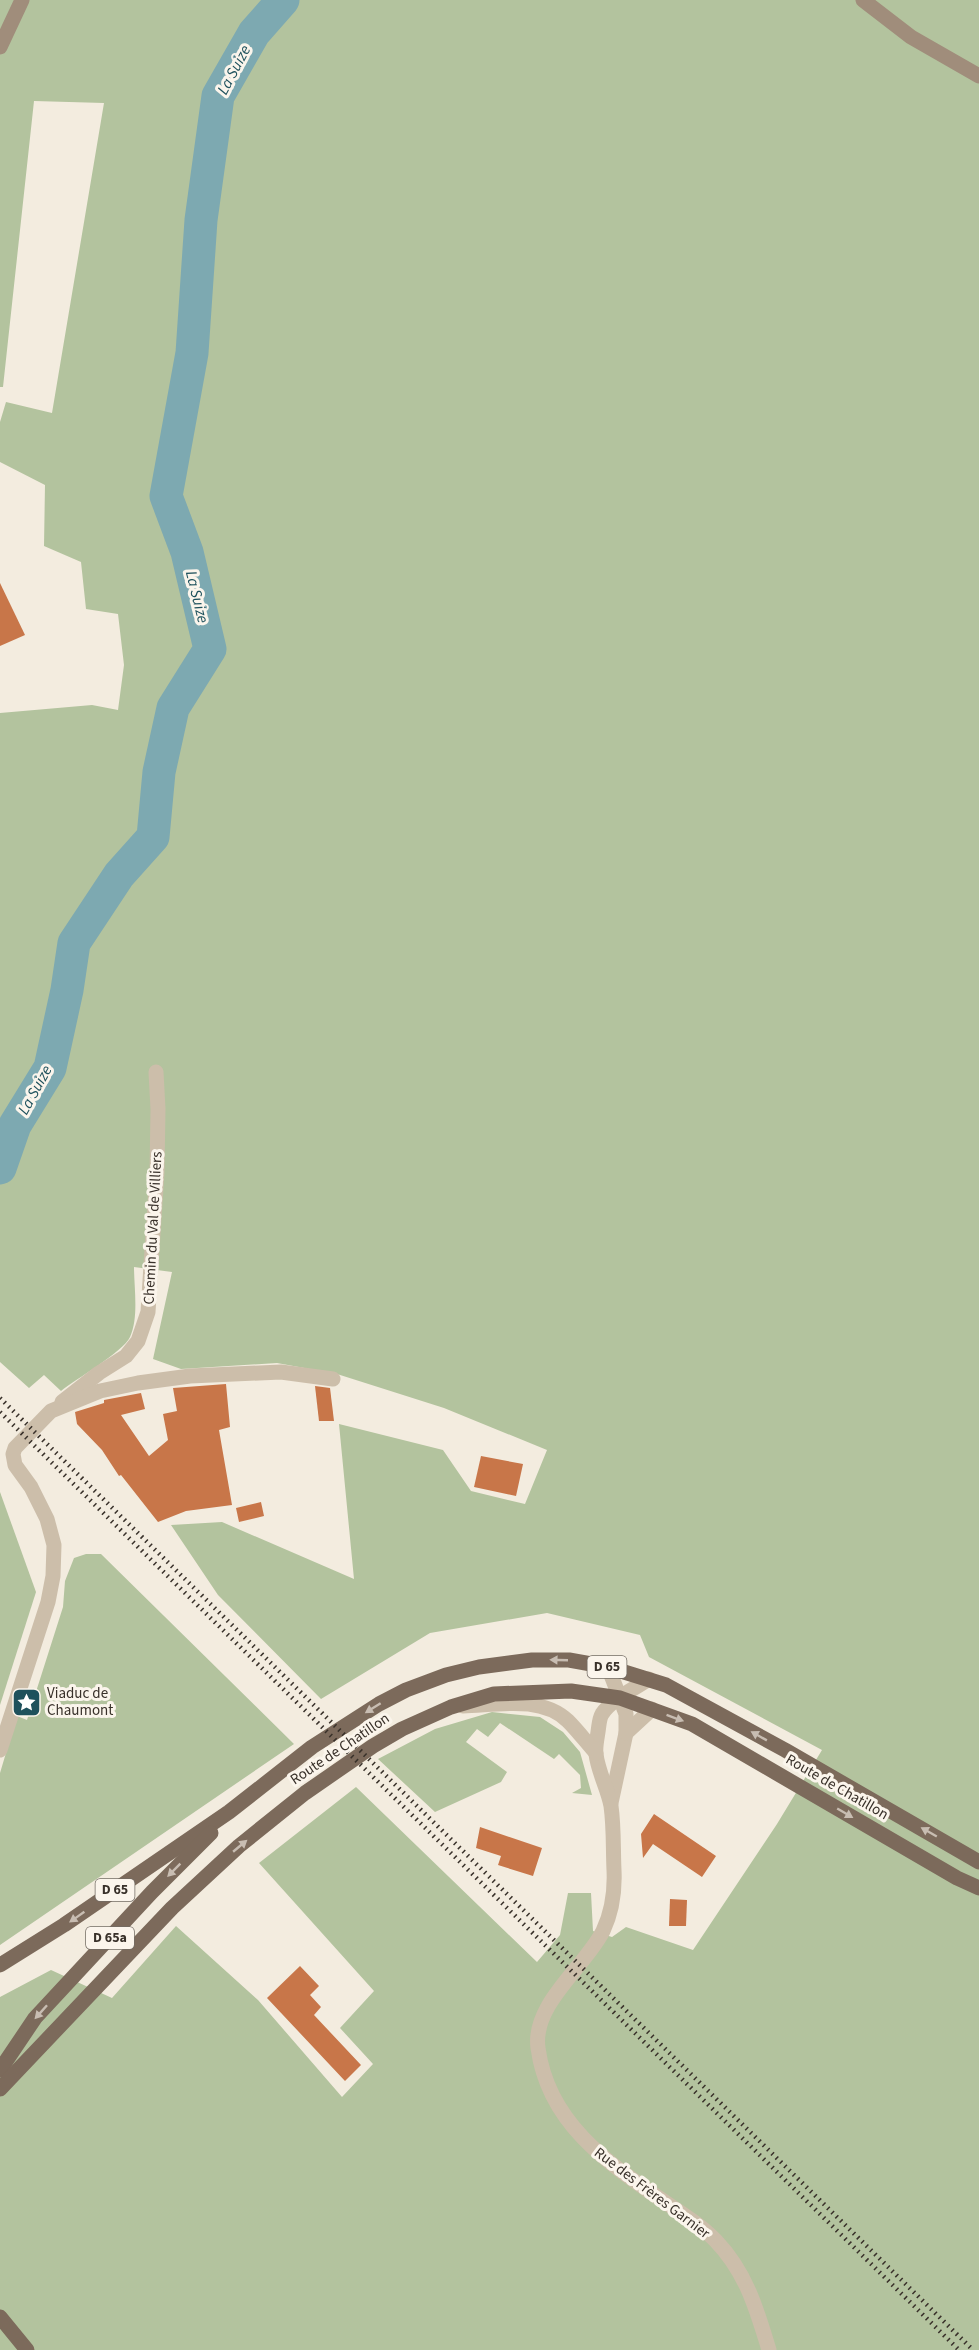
<svg xmlns="http://www.w3.org/2000/svg" width="979" height="2350" font-family="'Source Sans 3',sans-serif">
	<style>
		.green { fill: #b3c39e }
		.lines { fill: none; stroke-linecap: round; stroke-linejoin: round }
		.river { stroke: #7da9b1; stroke-width: 33 }
		.building { fill: #c87649 }
		.minor { stroke: #ccbeaa; stroke-width: 15 }
		.secondary { stroke: #a08d7b; stroke-width: 15 }
		.primary { stroke: #7c6a5b; stroke-width: 15 }
		.rail { stroke: #39312a; stroke-width: 4.5; stroke-dasharray: 1.5 4.5; stroke-linecap: butt }
		.oneway { fill: #c8bdb2 }
		.labels { text-anchor: middle; dominant-baseline: central; stroke-width: 6; stroke-linejoin: round; paint-order: stroke }
		.shield { fill: #fbf5ec; stroke: #736c64; stroke-width: 1.5 }
		.shield-label { font-size: 14px; font-weight: bold; fill: #39312a }
		.street-label { font-size: 15px; fill: #39312a; stroke: #fbf5ec }
		.poi-label { font-size: 15px; fill: #39312a; stroke: #fbf5ec; text-anchor: start }
		.water-label { font-size: 16px; font-style: italic; fill: #1e515c; stroke: #fbf5ec }
	</style>
	<rect width="100%" height="100%" fill="#f3ecdf"/>
	<!-- green -->
	<g class="green">
		<path d="M0 0H979V2350H0V1997L51 1970 112 1998 176 1926 258 2000 342 2097 373 2064 340 2028 374 1991 259 1863 356 1787 537 1962 560 1935 568 1893H591L593 1931 612 1937 626 1927 693 1950 777 1824 822 1750 649 1657 640 1635 547 1613 430 1633 321 1699 218 1595 171 1525 222 1522 354 1579 339 1424 443 1450 471 1491 525 1504 547 1450 444 1408 337 1374 277 1363 181 1369 153 1359 172 1272 134 1267C134 1288 139 1317 130 1337 123 1352 76 1379 61 1391L44 1375 29 1388 0 1362V713L92 705 118 710 124 665 118 614 86 609 81 562 44 546 45 485 0 462V422L6 402 52 413 104 103 34 101 3 387H0Z"/>
		<path d="M0 1492 36 1592 0 1705Z"/>
		<path d="M86 1554H101L294 1744 0 1945V1773L17 1716 27 1720 63 1607 65 1581 74 1558Z"/>
		<path d="M492 1712 540 1717 563 1732 580 1752 592 1795 572 1793 581 1788 580 1775 559 1754 554 1759 500 1723 488 1737 477 1729 466 1742 507 1772 501 1782 435 1812 378 1759 435 1729Z"/>
	</g>
	<g class="lines">
		<!-- river -->
		<path class="river" d="M0 1168 15 1125 50 1068 67 990 74 943 119 875 153 837 159 772 173 708 210 649 187 552 166 496 192 353 201 220 218 96 254 33 283 0"/>
	</g>
	<!-- building -->
	<g class="building">
		<path d="M0 583 25 635 0 646Z"/>
		<path d="M226 1384 230 1427 219 1430 232 1505 186 1511 158 1522 121 1475 119 1476 102 1450 77 1424 75 1412 104 1403V1400L141 1393 145 1409 121 1415 149 1456 168 1440 163 1414 177 1411 173 1388Z"/>
		<path d="M315 1386 330 1388 334 1421H319Z"/>
		<path d="M481 1456 523 1464 516 1496 474 1487Z"/>
		<path d="M261 1502 264 1516 239 1522 236 1508Z"/>
		<path d="M654 1814 716 1856 702 1877 653 1844 643 1858 641 1834Z"/>
		<path d="M480 1827 542 1848 533 1876 498 1865 501 1856 476 1848Z"/>
		<path d="M670 1899 687 1900 686 1926H669Z"/>
		<path d="M300 1966 319 1986 310 1995 321 2007 314 2015 361 2065 345 2081 267 1998Z"/>
	</g>
	<g class="lines">
		<!-- minor -->
		<g class="minor">
			<path d="M62 1402 99 1373 126 1356 138 1341 148 1312 157 1172 158 1109 156 1072"/>
			<path d="M608 1667 626 1714V1733L611 1803"/>
			<path d="M649 1679C634 1689 612 1699 602 1714 599 1719 599 1726 598 1732 597 1739 595 1747 596 1754 598 1772 608 1789 611 1806 614 1827 613 1849 614 1870 615 1891 612 1912 603 1931 585 1967 532 2004 538 2048 548 2122 605 2161 662 2200 681 2213 701 2225 716 2241 746 2272 757 2310 769 2350"/>
			<path d="M463 1706C497 1705 541 1695 568 1721 578 1731 587 1743 596 1753"/>
			<path d="M626 1733 652 1709"/>
			<path d="M0 1750 48 1602 53 1576 54 1545 47 1519 31 1487 15 1465 13 1454 15 1448 51 1411 100 1391 138 1383 190 1376 281 1372 333 1379"/>
		</g>
		<!-- secondary -->
		<g class="secondary">
			<path d="M863 0 911 37 979 76"/>
			<path d="M0 47 22 0"/>
		</g>
		<!-- primary -->
		<g class="primary">
			<path d="M0 1965 64 1925 229 1812 312 1747 379 1704 406 1690 446 1675 479 1667 532 1660H569L608 1667 666 1685 785 1750 979 1862"/>
			<path d="M0 2070 35 2018 152 1892 211 1833"/>
			<path d="M0 2089 172 1908 239 1846 305 1793 373 1746 402 1729 451 1707 494 1694 571 1691 620 1698 692 1724 957 1878 979 1888"/>
			<path d="M0 2317 27 2350"/>
		</g>
		<!-- rail -->
		<g class="rail">
			<path d="M0 1398 973 2350"/>
			<path d="M0 1412 959 2350"/>
		</g>
	</g>
	<!-- one-way arrows -->
	<defs><path id="oneway-solid" d="M-6-.8H1V-3.2L6.5 0L1 3.2V.8H-6Z" transform="scale(1.5)"/></defs>
	<g class="oneway">
		<use href="#oneway-solid" transform="translate(559 1660) rotate(-178)"/>
		<use href="#oneway-solid" transform="translate(373 1708) rotate(148)"/>
		<use href="#oneway-solid" transform="translate(675 1718) rotate(20)"/>
		<use href="#oneway-solid" transform="translate(759 1736) rotate(-151)"/>
		<use href="#oneway-solid" transform="translate(845 1813) rotate(30)"/>
		<use href="#oneway-solid" transform="translate(929 1832) rotate(-150)"/>
		<use href="#oneway-solid" transform="translate(240 1846) rotate(-40)"/>
		<use href="#oneway-solid" transform="translate(174 1870) rotate(135)"/>
		<use href="#oneway-solid" transform="translate(77 1917) rotate(145)"/>
		<use href="#oneway-solid" transform="translate(41 2012) rotate(132)"/>
	</g>
	<!-- icons -->
	<defs>
		<symbol id="sight-square" viewBox="-11 -11 22 22"><rect x="-9" y="-9" width="18" height="18" rx="4" fill="#1e515c" stroke="#fbf5ec"/><path d="M0-6L1.8-2.2L6-1.7L2.9 1.2L3.7 5.4L0 3.3L-3.7 5.4L-2.9 1.2L-6-1.7L-1.8-2.2Z" fill="#fff"/></symbol>
	</defs>
	<g fill-rule="evenodd">
		<use href="#sight-square" x="10" y="1686" width="33" height="33"/>
	</g>
	<g class="labels">
		<!-- shield labels -->
		<g class="shield">
			<rect x="587.5" y="1656" width="39" height="22" rx="4.5"/>
			<rect x="95.5" y="1879" width="39" height="22" rx="4.5"/>
			<rect x="86" y="1927" width="48" height="22" rx="4.5"/>
		</g>
		<g class="shield-label">
			<text x="607" y="1667">D 65</text>
			<text x="115" y="1890">D 65</text>
			<text x="110" y="1938">D 65a</text>
		</g>
		<!-- street labels -->
		<g class="street-label">
			<text transform="translate(153 1228) rotate(-87)">Chemin du Val de Villiers</text>
			<text transform="translate(340 1749) rotate(-34)">Route de Chatillon</text>
			<text transform="translate(837 1787) rotate(30)">Route de Chatillon</text>
			<text transform="translate(652 2193) rotate(37)">Rue des Frères Garnier</text>
		</g>
		<!-- poi labels -->
		<g class="poi-label">
			<text x="47" y="1693">Viaduc de<tspan x="47" dy="17">Chaumont</tspan></text>
		</g>
		<!-- water labels -->
		<g class="water-label">
			<text transform="translate(234 70) rotate(-62)">La Suize</text>
			<text transform="translate(197 597) rotate(76)">La Suize</text>
			<text transform="translate(35 1090) rotate(-61)">La Suize</text>
		</g>
	</g>
</svg>
